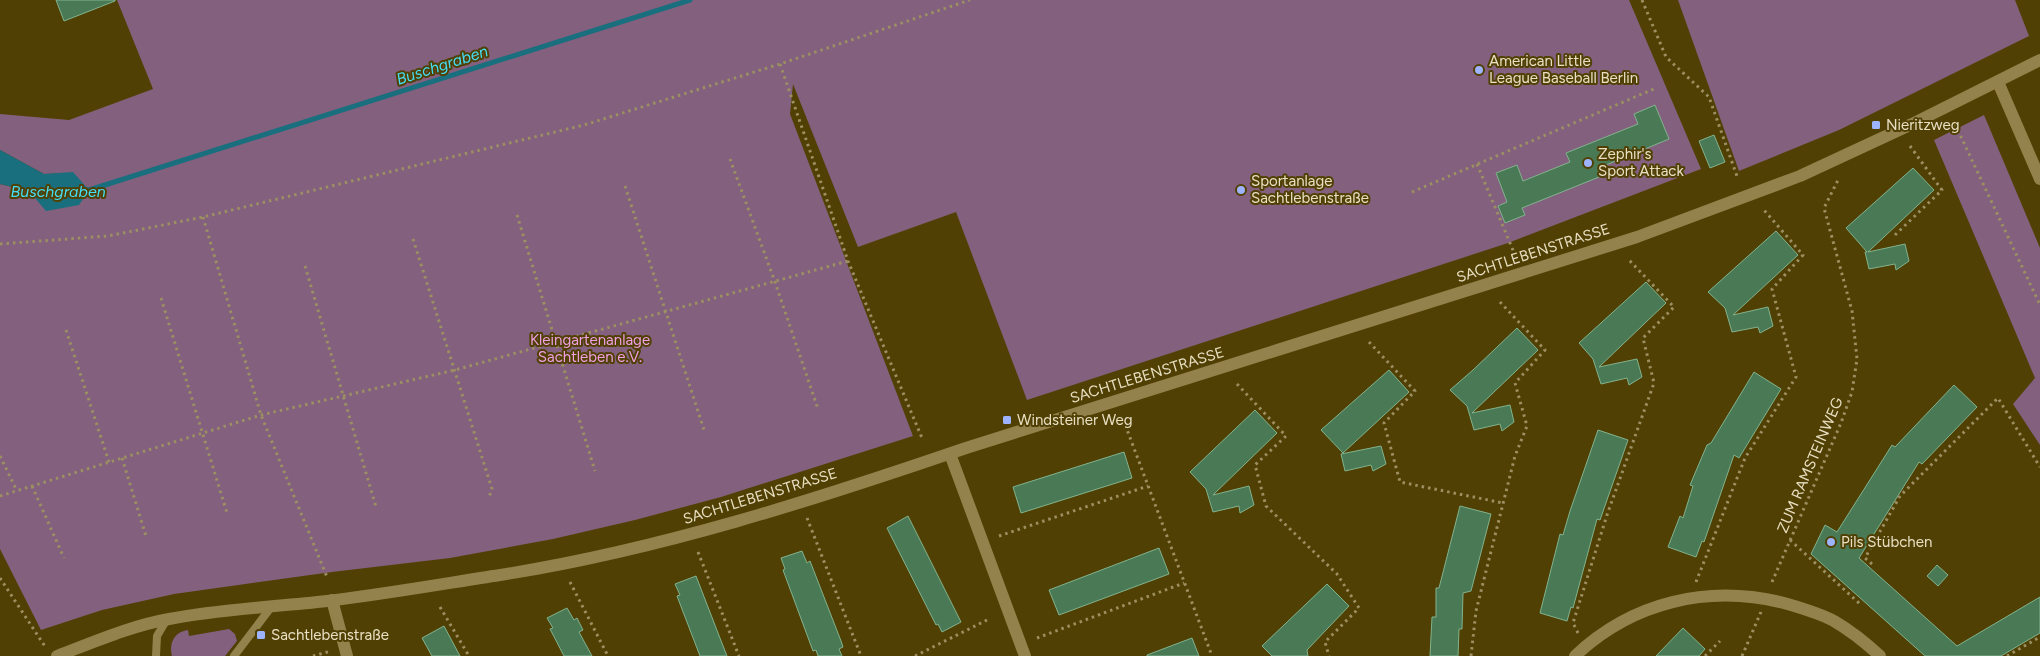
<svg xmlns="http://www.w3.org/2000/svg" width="2040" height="656" font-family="Figtree,sans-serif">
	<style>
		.green { fill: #82607e }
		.water { fill: #1a6f7e }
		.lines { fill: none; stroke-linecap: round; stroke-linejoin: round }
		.stream { stroke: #1a6f7e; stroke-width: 5 }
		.building { fill: #4a7956; stroke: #82b38e }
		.path { stroke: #9c8f62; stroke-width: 3; stroke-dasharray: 2.5 4; stroke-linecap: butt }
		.lane { stroke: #94824d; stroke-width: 8 }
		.street { stroke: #94824d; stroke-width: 12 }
		.poi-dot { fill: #9eb3fd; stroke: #514003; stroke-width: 2 }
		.labels { text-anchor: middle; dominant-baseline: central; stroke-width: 4; stroke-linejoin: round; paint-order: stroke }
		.poi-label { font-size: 15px; fill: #e9e0c4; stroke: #514003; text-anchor: start }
		.street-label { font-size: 15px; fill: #e9e0c4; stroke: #514003 }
		.park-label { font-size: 15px; fill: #ef9fe4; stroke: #514003 }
		.water-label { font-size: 16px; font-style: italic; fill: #44def8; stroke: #514003 }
	</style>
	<rect width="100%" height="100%" fill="#514003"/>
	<!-- green -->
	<g class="green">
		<path d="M117 0H1629L1701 169 1508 243 1027 400 956 212 858 247 793 84 790 114 913 436 721 497 635 520 553 539 450 558 332 572 174 594 102 610 41 630 0 549V184L29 191 73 173 44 174 0 150V114L69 120 153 89Z"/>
		<path d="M1678 0H2015L2029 36 1839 130 1739 171Z"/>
		<path d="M1984 115 2040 248V445L2013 404 2035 378 1934 140Z"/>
		<path d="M229 629 235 634 237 641 225 656H172C169 643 174 632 188 630L189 636Z"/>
	</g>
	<!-- water -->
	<path class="water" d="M0 150 44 174 73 172 89 190 79 205 46 211 29 191 0 184Z"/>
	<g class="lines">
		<!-- stream -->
		<path class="stream" d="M82 189 89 190 690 0"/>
	</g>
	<!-- building -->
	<g class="building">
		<path d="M56 0H115V1L64 21Z"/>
		<path d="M1655 105 1669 139 1606 165 1609 173 1522 208 1525 215 1505 223 1498 206 1507 202 1496 173 1517 165 1523 181 1570 162 1566 153 1638 124 1634 114Z"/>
		<path d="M1714 135 1725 162 1710 168 1699 141Z"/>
		<path d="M1913 168 1934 190 1868 252 1905 244 1909 261 1896 270 1895 264 1869 269 1865 252H1867L1846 228Z"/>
		<path d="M1776 231 1798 255 1733 315 1768 307 1773 326 1760 333 1758 327 1732 332 1725 308 1708 292Z"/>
		<path d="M1646 282 1666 303 1599 367 1637 359 1642 377 1629 385 1627 378 1601 384 1593 359 1579 343Z"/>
		<path d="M1517 328 1538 350 1472 413 1510 405 1514 422 1502 431 1500 424 1474 430 1467 406 1450 390 1473 370Z"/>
		<path d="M1389 370 1409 392 1343 453 1321 430Z"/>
		<path d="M1754 372 1781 389 1739 458 1734 455 1704 542 1702 541 1696 557 1668 547 1680 516 1683 518 1693 486 1690 485 1707 445 1711 443Z"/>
		<path d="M1954 385 1977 407 1922 464 1919 462 1859 558 1957 646 2040 597V633L2001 656H1925L1811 554 1825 525 1837 532 1892 445 1895 447Z"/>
		<path d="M1255 410 1277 433 1213 495 1249 486 1254 505 1240 513 1239 506 1213 512 1206 489 1190 472Z"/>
		<path d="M1598 430 1628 440 1600 520 1597 519 1573 608 1571 607 1567 621 1540 613 1560 534 1563 535 1570 511Z"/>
		<path d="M1381 446 1386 464 1373 471 1371 465 1345 471 1341 454Z"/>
		<path d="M1124 452 1132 478 1021 513 1013 487Z"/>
		<path d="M1460 506 1491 514 1471 591 1463 593 1462 629H1459L1458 656H1430L1432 617H1436V588H1439Z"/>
		<path d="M908 516 961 622 942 632 938 624 936 625 887 528Z"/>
		<path d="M1159 548 1169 574 1059 615 1049 590Z"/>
		<path d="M802 551 807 563 810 561 841 641 843 647 839 649 842 656H818L816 650 813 651 783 570 785 569 781 558Z"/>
		<path d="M1937 565 1948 575 1938 586 1927 576Z"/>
		<path d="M696 576 718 633 727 656H700L677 596 680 595 675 584Z"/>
		<path d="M1327 584 1349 606 1307 650 1308 656H1272L1262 646Z"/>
		<path d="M567 608 574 620 577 618 583 630 579 632 592 656H564L550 629 553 628 547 618Z"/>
		<path d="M444 626 460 656H432L422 638Z"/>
		<path d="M1683 628 1705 649 1699 656H1656Z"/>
		<path d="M1192 638 1199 656H1147V655Z"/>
	</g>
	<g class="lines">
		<!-- path -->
		<g class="path">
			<path d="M1642 0 1666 57 1709 97 1738 179"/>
			<path d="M780 64 848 261 922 438"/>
			<path d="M1955 124 2040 305"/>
			<path d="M730 159 775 282 818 409"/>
			<path d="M1477 164 1515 255"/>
			<path d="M625 186 705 433"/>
			<path d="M1412 192 1656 88"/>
			<path d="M517 215 595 471"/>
			<path d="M203 217 261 415 327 577"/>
			<path d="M1895 235 1942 190 1910 146"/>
			<path d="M413 239 492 489 489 497"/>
			<path d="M0 244 108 236 203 217 584 125 780 64 970 0"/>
			<path d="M305 266 376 507"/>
			<path d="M161 298 227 513"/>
			<path d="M66 330 109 462"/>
			<path d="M1369 342 1415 391 1384 423 1400 482 1503 503"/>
			<path d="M1237 384 1286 436 1255 465 1266 506 1337 574 1359 608 1325 642 1329 656"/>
			<path d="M1123 419 1212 656"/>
			<path d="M0 456 17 491"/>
			<path d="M122 458 146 536"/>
			<path d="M32 486 64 558"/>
			<path d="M0 496 261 415 455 370 848 261"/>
			<path d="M807 518 861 656"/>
			<path d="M999 536 1148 486"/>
			<path d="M1790 540 1860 604"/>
			<path d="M698 552 739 656"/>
			<path d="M1872 564 1865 558 1900 496 1998 398 2040 467"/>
			<path d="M0 578 46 648"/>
			<path d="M570 582 608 656"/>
			<path d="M1696 582 1745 458 1796 377 1772 289 1803 255 1764 210"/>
			<path d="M1772 582 1841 423 1852 392 1857 359 1852 311 1824 208 1838 180"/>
			<path d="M440 607 469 656"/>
			<path d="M1578 633 1573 623 1607 515 1654 383 1643 338 1674 307 1629 260"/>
			<path d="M1037 638 1184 583"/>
			<path d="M313 656 331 651"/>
			<path d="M915 656 987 620"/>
			<path d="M1471 656 1476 611 1515 456 1527 426 1515 383 1545 350 1499 301"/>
			<path d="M1705 656 1720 641"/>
			<path d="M1742 656 1761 612"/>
			<path d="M2007 656 2040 637"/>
		</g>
		<!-- lane -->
		<g class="lane">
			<path d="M156 656 157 636 167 619"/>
			<path d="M234 656 272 606"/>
		</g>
		<!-- street -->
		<g class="street">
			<path d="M1998 82 2040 179"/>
			<path d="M950 454 1025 656"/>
			<path d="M332 600 347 656"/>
			<path d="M57 656C94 642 130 626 169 619 221 609 274 607 327 601 385 594 442 584 500 575 659 550 814 500 966 448L1637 237 1800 176 1912 124 2040 60"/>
			<path d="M1575 656C1632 602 1708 584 1784 603 1801 608 1819 613 1834 621 1851 631 1866 643 1880 656"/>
		</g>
	</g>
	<!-- markers -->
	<g class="poi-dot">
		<circle cx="1479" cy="70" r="5"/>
		<rect x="1871" y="120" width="10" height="10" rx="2.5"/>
		<circle cx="1588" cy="163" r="5"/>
		<circle cx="1241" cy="190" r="5"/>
		<rect x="1002" y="415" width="10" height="10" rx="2.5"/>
		<circle cx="1831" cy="542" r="5"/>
		<rect x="256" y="630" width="10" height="10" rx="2.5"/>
	</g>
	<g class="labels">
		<!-- poi labels -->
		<g class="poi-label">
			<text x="1489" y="61">American Little<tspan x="1489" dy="17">League Baseball Berlin</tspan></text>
			<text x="1886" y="125">Nieritzweg</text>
			<text x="1598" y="154">Zephir's<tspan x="1598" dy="17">Sport Attack</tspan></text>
			<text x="1251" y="181">Sportanlage<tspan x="1251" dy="17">Sachtlebenstraße</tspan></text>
			<text x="1017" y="420">Windsteiner Weg</text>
			<text x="1841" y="542">Pils Stübchen</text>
			<text x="271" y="635">Sachtlebenstraße</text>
		</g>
		<!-- street labels -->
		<g class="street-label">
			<text transform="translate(1533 253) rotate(-18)">SACHTLEBENSTRASSE</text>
			<text transform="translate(1147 375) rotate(-17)">SACHTLEBENSTRASSE</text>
			<text transform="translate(1810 465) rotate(-67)">ZUM RAMSTEINWEG</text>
			<text transform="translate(760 496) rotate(-17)">SACHTLEBENSTRASSE</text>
		</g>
		<!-- park labels -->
		<g class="park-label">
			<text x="590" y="340">Kleingartenanlage<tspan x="590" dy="17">Sachtleben e.V.</tspan></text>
		</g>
		<!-- water labels -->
		<g class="water-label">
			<text transform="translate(442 65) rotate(-18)">Buschgraben</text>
			<text x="58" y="191">Buschgraben</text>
		</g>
	</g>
</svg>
